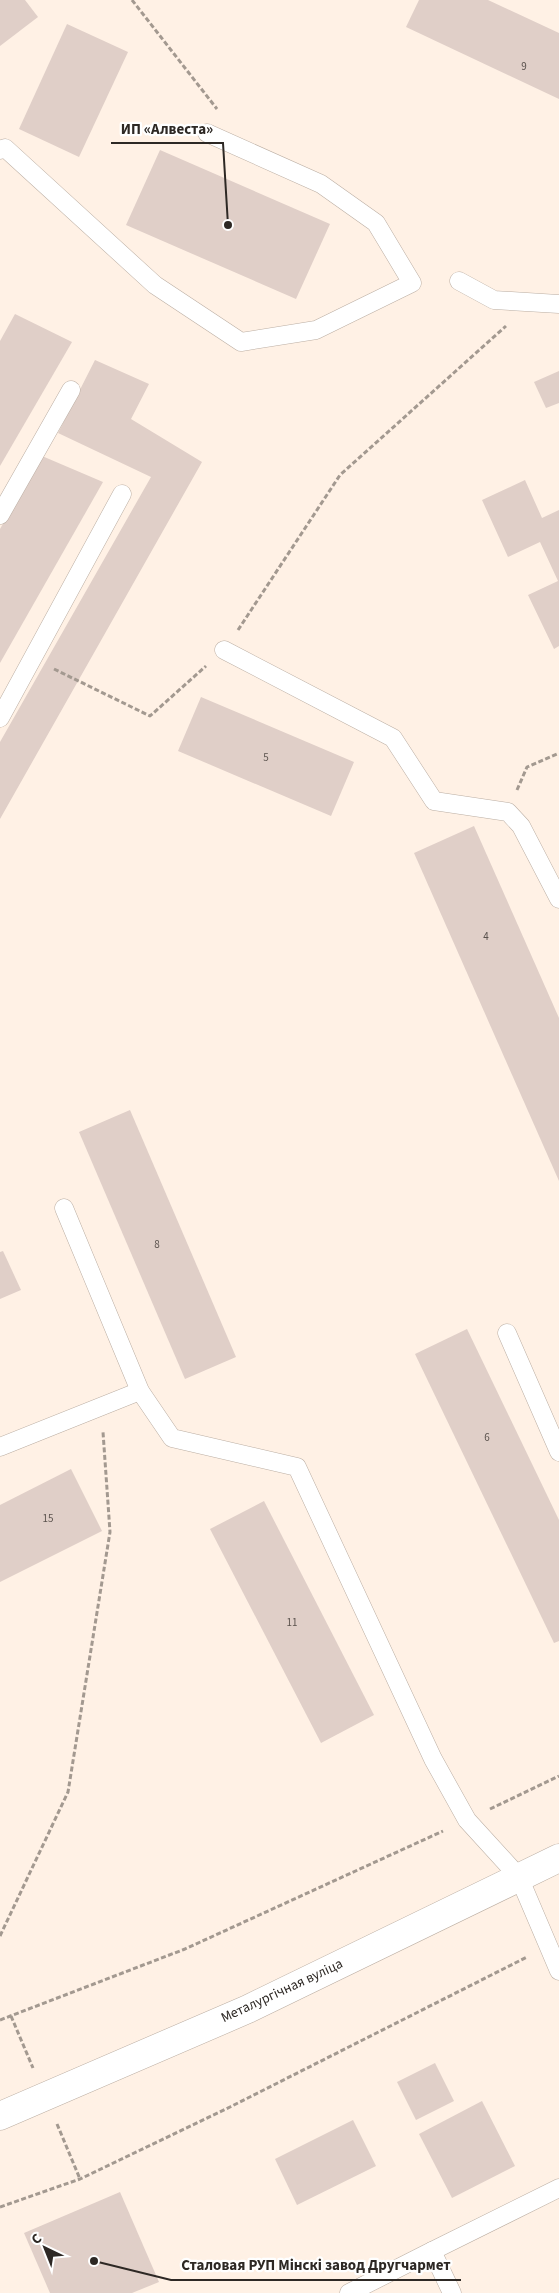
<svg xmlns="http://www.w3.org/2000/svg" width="559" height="2293" font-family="'Source Sans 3',sans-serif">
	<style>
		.building { fill: #e0cfc8 }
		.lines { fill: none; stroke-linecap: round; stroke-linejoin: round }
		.service-casing { stroke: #bbaea3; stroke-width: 19 }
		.tertiary-casing { stroke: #bbaea3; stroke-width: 29 }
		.path { stroke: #a39990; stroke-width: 3; stroke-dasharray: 5 2.5; stroke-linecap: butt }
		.service { stroke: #fff; stroke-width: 18 }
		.tertiary { stroke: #fff; stroke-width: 28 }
		.labels { text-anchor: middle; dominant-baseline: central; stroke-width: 4.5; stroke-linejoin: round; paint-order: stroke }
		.number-label { font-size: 11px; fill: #5a524d }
		.street-label { font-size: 14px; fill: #2d2824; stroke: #fff }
		.leader { fill: none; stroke: #2d2824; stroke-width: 2 }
		.callout-dot { fill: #2d2824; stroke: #fff; stroke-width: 2 }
		.callout-label { font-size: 15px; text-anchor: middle; font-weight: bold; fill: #2d2824; stroke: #fff; stroke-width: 4.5; stroke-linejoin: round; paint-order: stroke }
	</style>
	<rect width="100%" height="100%" fill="#fff1e5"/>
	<!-- building -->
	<g class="building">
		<path d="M0 0H25L38 17 0 46Z"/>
		<path d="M419 0H488L559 33V99L406 27Z"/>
		<path d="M67 24 128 52 79 157 19 129Z"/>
		<path d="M160 150 330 224 296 299 126 225Z"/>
		<path d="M15 314 72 342 0 466V341Z"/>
		<path d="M95 360 149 384 131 419 202 462 0 819V742L151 477 58 433Z"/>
		<path d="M559 371V403L546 408 534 382Z"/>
		<path d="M42 456 103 482 0 663V529Z"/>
		<path d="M525 480 542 518 559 510V646L554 649 528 595 558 581 540 542 508 557 482 500Z"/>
		<path d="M201 697 354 762 331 816 178 751Z"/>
		<path d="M474 826 559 1018V1181L414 853Z"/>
		<path d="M130 1110 236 1357 185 1379 79 1132Z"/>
		<path d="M3 1251 21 1290 0 1299V1252Z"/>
		<path d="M467 1329 559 1520V1641L554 1643 415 1354Z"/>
		<path d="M71 1469 102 1531 0 1582V1505Z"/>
		<path d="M264 1501 374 1715 321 1743 210 1529Z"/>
		<path d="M435 2063 454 2101 416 2120 397 2082Z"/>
		<path d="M482 2101 515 2166 452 2198 419 2134Z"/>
		<path d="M353 2120 376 2166 297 2205 275 2159Z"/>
		<path d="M120 2192 159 2282 132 2293H50L24 2233Z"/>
	</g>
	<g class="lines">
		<defs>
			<g id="service">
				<path d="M0 150 5 148 155 285 241 342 316 330 412 283 376 223 321 184 207 133"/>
				<path d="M459 281 494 300 559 304"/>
				<path d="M0 515 71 390"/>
				<path d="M224 650 393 738 434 801 508 812 521 826 559 899"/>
				<path d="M0 718 122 494"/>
				<path d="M64 1208 140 1391 172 1438 297 1467 433 1759 467 1820 519 1877 559 1971"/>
				<path d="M507 1333 559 1452"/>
				<path d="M0 1447 140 1391"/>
				<path d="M432 2251 559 2188"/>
				<path d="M349 2293 432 2251 452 2293"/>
			</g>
			<path id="tertiary" d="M0 2116 248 2009 559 1858"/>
		</defs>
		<!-- service casing -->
		<use href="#service" class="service-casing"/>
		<!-- tertiary casing -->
		<use href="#tertiary" class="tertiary-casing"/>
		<!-- path -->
		<g class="path">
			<path d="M132 0 217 109"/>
			<path d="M238 630 340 475 506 326"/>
			<path d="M54 669 150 716 206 666"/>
			<path d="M517 790 527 767 559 753"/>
			<path d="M490 1809 559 1776"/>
			<path d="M0 1936 68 1792 110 1532 103 1432"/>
			<path d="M11 2016 33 2068"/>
			<path d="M0 2020 185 1949 443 1831"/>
			<path d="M57 2124 80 2179"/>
			<path d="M0 2207 80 2179 230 2107 527 1957"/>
		</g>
		<!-- service -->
		<use href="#service" class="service"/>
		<!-- tertiary -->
		<use href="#tertiary" class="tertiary"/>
	</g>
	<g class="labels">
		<!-- number labels -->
		<g class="number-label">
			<text x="524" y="66">9</text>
			<text x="266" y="757">5</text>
			<text x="486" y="936">4</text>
			<text x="157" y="1244">8</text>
			<text x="487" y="1437">6</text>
			<text x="48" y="1518">15</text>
			<text x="292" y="1622">11</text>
		</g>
		<!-- street labels -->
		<g class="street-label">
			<text transform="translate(282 1991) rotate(-25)">Металургічная вуліца</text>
		</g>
	</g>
	<!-- callouts -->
	<path class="leader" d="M228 225L223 143H111M94 2261L171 2280H461"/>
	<g class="callout-dot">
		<circle cx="228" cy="225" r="5"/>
		<circle cx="94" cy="2261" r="5"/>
	</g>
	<g class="callout-label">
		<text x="167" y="134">ИП «Алвеста»</text>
		<text x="316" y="2270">Сталовая РУП Мінскі завод Другчармет</text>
	</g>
	<!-- north arrow -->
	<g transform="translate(45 2248) rotate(317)" stroke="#ffffff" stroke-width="4" paint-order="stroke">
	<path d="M0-4L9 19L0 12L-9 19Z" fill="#2d2824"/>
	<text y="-8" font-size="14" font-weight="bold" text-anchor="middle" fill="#2d2824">С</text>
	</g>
</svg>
